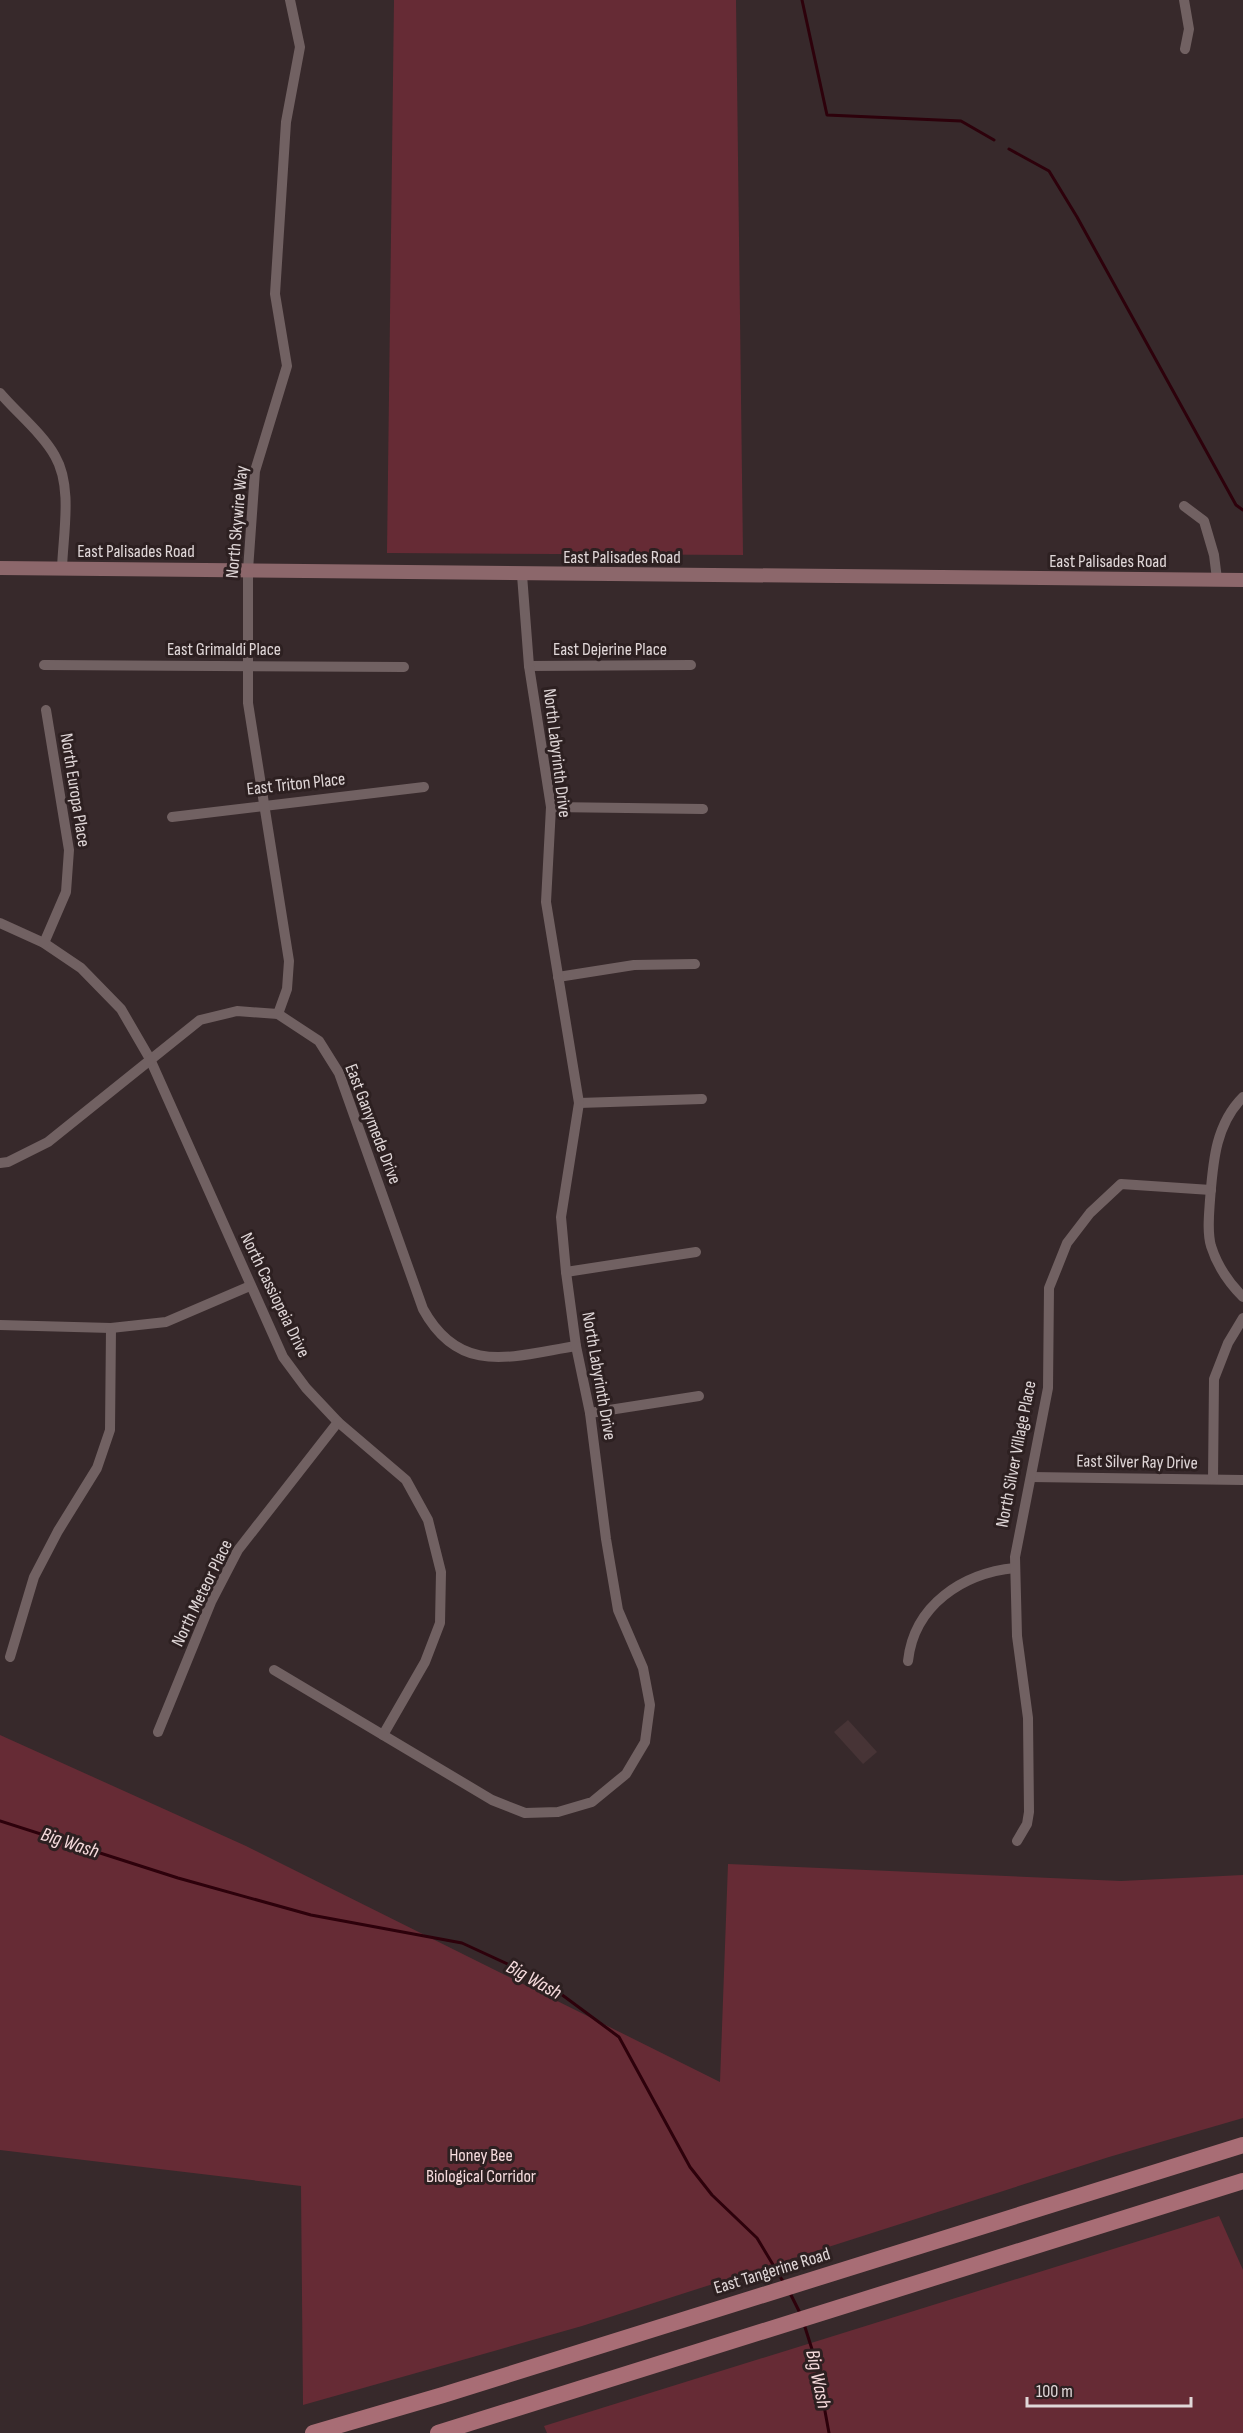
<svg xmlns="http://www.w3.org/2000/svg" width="1243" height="2433" font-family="'Sofia Sans Condensed',sans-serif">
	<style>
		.built { fill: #473436 }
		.green { fill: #662b35 }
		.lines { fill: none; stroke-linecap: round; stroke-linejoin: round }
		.stream { stroke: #2d010b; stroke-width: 3 }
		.street { stroke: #716162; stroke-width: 10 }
		.secondary { stroke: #8c676b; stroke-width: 14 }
		.primary { stroke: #a86d75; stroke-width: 16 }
		.labels { text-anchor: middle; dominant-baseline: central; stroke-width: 6; stroke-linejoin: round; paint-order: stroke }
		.street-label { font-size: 18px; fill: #e0d7d8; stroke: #2d2021 }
		.park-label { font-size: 18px; fill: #f7dcde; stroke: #2d2021 }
		.water-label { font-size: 20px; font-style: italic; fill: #f6dbdd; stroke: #2d2021 }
	</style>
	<rect width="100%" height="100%" fill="#37292b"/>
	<!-- built -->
	<path class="built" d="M848 1720 877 1752 863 1764 834 1732Z"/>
	<!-- green -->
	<g class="green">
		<path d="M394 0H736L743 555 387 553Z"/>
		<path d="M0 1735 246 1846 720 2082 728 1864 1121 1881 1243 1875V2118L1109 2157 582 2326 303 2405 301 2186 0 2150Z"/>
		<path d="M1219 2216 1243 2270V2433H547L544 2426Z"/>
	</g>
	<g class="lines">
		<!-- stream -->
		<g class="stream">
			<path d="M802 0 827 115 961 121 994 140"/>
			<path d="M1009 149 1049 171 1077 217 1236 505 1243 510"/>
			<path d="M0 1821 178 1878 311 1915 462 1943 542 1980 619 2037 690 2167 712 2195 757 2238 784 2283"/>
			<path d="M789 2291 801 2315"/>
			<path d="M804 2324 816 2362 829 2433"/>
		</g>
		<!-- street -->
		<g class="street">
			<path d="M1184 0 1189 29 1185 49"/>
			<path d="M0 393C16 412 43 434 55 456 73 487 63 534 62 569"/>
			<path d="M1184 506 1204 521 1214 555 1217 579"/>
			<path d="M44 665 404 667"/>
			<path d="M529 666 691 665"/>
			<path d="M551 807 703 809"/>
			<path d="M172 817 424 787"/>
			<path d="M0 923 44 943 81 968 121 1009 150 1059 283 1357 306 1388 338 1422 406 1480 428 1520 441 1572 440 1623 425 1662 383 1735"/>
			<path d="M44 943 66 892 69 850 46 710"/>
			<path d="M558 977 634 965 695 964"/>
			<path d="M278 1014 287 989 289 961 248 703V570L255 471 287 366 275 294 286 122 300 47 290 0"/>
			<path d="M1243 1097C1215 1125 1213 1163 1210 1200 1209 1215 1207 1232 1211 1246 1217 1265 1229 1283 1243 1297"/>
			<path d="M579 1103 702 1099"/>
			<path d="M0 1163 8 1162 48 1142 200 1020 237 1011 278 1014 319 1041 339 1073 423 1309C460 1377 513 1356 576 1346"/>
			<path d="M566 1272 696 1252"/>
			<path d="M0 1325 111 1328 166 1322 250 1286"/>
			<path d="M590 1413 699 1396"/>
			<path d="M1031 1477 1243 1480"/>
			<path d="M1213 1479 1214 1379 1228 1343 1243 1318"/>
			<path d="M10 1657 34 1577 58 1531 97 1468 110 1430 111 1328"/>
			<path d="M908 1661C914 1605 963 1573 1015 1568"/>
			<path d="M274 1670 492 1800 525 1813 558 1812 592 1802 626 1774 645 1742 650 1705 643 1668 618 1610 606 1539 590 1413 576 1346 566 1272 561 1217 579 1103 546 902 551 807 529 666 522 575"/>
			<path d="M158 1732 211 1602 238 1550 338 1422"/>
			<path d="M1017 1841 1027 1824 1029 1812 1028 1718 1017 1636 1015 1557 1048 1388 1049 1288 1067 1243 1090 1213 1121 1184 1211 1190"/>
		</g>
		<!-- secondary -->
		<path class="secondary" d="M0 568 1243 580"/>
		<!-- primary -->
		<g class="primary">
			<path d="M313 2433 443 2395 1243 2145"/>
			<path d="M438 2433 1243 2181"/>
		</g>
	</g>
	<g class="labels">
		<!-- street labels -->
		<g class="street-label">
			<text transform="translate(237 522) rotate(-85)">North Skywire Way</text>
			<text x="136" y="551">East Palisades Road</text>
			<text x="622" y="557">East Palisades Road</text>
			<text x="1108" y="561">East Palisades Road</text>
			<text x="224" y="649">East Grimaldi Place</text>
			<text x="610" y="649">East Dejerine Place</text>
			<text transform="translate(557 753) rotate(83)">North Labyrinth Drive</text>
			<text transform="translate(296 784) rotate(-6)">East Triton Place</text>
			<text transform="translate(75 790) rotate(81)">North Europa Place</text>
			<text transform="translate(373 1124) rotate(69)">East Ganymede Drive</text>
			<text transform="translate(275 1295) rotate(64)">North Cassiopeia Drive</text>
			<text transform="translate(599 1376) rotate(80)">North Labyrinth Drive</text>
			<text transform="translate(1016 1454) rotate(-79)">North Silver Village Place</text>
			<text transform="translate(1137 1462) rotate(1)">East Silver Ray Drive</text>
			<text transform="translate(202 1593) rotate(-64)">North Meteor Place</text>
			<text transform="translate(772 2271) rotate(-17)">East Tangerine Road</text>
		</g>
		<!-- park labels -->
		<g class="park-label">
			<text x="481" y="2155">Honey Bee<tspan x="481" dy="21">Biological Corridor</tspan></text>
		</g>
		<!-- water labels -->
		<g class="water-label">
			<text transform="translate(70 1843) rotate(18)">Big Wash</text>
			<text transform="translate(534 1980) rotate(29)">Big Wash</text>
			<text transform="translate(818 2379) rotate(78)">Big Wash</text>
		</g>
	</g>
	<!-- scale -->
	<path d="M1027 2397v9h164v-9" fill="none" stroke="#e0d7d8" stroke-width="3"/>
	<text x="1036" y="2397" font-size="18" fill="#e0d7d8" stroke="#2d2021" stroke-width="4.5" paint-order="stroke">100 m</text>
</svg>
